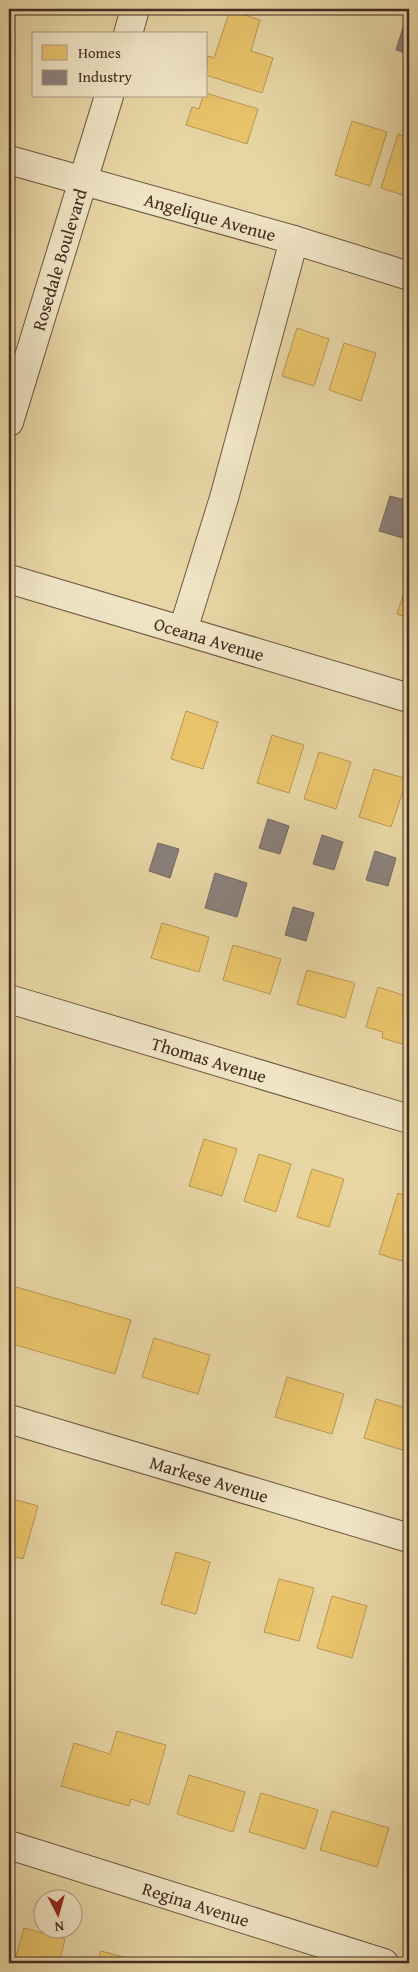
<svg xmlns="http://www.w3.org/2000/svg" width="418" height="1972" font-family="'Gentium Book Plus',serif">
	<style>
		.homes { fill: #e9c46a; stroke: #b79654 }
		.industry { fill: #8a817c; stroke: #756761 }
		.lines { fill: none; stroke-linecap: round; stroke-linejoin: round }
		.minor-casing { stroke: #6c5642; stroke-width: 30 }
		.minor { stroke: #efe4c4; stroke-width: 28 }
		.labels { text-anchor: middle; dominant-baseline: central; stroke-width: 5; stroke-linejoin: round; paint-order: stroke }
		.street-label { font-size: 18px; fill: #432b21; stroke: #efe4c4 }
	</style>
	<rect width="100%" height="100%" fill="#e7d5a4"/>
	<filter id="stains"><feTurbulence type="fractalNoise" baseFrequency=".004" numOctaves="4"/><feColorMatrix values="0 0 0 0 .2 0 0 0 0 .09 0 0 0 0 .02 0 0 0 .5 -.17"/></filter>
	<radialGradient id="worn" r=".72"><stop offset=".6" stop-color="#630" stop-opacity="0"/><stop offset="1" stop-color="#630" stop-opacity=".3"/></radialGradient>
	<!-- homes -->
	<g class="homes">
		<path d="M230 10 260 20 251 51 273 58 262 93 206 75 208 56 214 58Z"/>
		<path d="M206 93 258 109 247 144 186 125 192 107 199 109 203 96H206Z"/>
		<path d="M352 121 387 132 370 186 335 175Z"/>
		<path d="M398 134 409 138V197L381 188Z"/>
		<path d="M297 328 329 339 314 386 282 376Z"/>
		<path d="M344 343 376 353 361 401 329 390Z"/>
		<path d="M409 577V618L397 614Z"/>
		<path d="M186 711 218 722 203 769 171 759Z"/>
		<path d="M272 735 304 745 289 793 257 783Z"/>
		<path d="M319 752 351 762 336 809 304 799Z"/>
		<path d="M374 769 407 779 391 827 359 817Z"/>
		<path d="M162 923 209 937 199 972 151 958Z"/>
		<path d="M233 945 281 959 270 994 223 980Z"/>
		<path d="M307 970 355 983 345 1018 297 1004Z"/>
		<path d="M378 987 409 997V1046L382 1038 383 1032 366 1027Z"/>
		<path d="M204 1139 237 1149 222 1196 189 1186Z"/>
		<path d="M259 1154 291 1164 276 1212 244 1201Z"/>
		<path d="M312 1169 344 1179 329 1227 297 1217Z"/>
		<path d="M398 1193 409 1197V1263L379 1254Z"/>
		<path d="M9 1285 131 1320 115 1374 9 1343Z"/>
		<path d="M154 1338 210 1355 198 1394 142 1377Z"/>
		<path d="M287 1377 344 1394 332 1434 275 1417Z"/>
		<path d="M376 1399 409 1409V1452L364 1438Z"/>
		<path d="M9 1498 38 1506 23 1559 9 1555Z"/>
		<path d="M176 1552 210 1562 196 1614 161 1604Z"/>
		<path d="M279 1579 314 1588 299 1641 264 1632Z"/>
		<path d="M332 1596 367 1606 352 1658 317 1648Z"/>
		<path d="M117 1731 166 1745 149 1805 131 1799 129 1806 61 1786 74 1743 110 1754Z"/>
		<path d="M189 1775 245 1792 233 1832 177 1814Z"/>
		<path d="M261 1793 318 1810 305 1849 249 1832Z"/>
		<path d="M332 1811 389 1828 377 1867 320 1850Z"/>
		<path d="M24 1928 65 1939 59 1963H14Z"/>
		<path d="M101 1951 135 1960V1963H97Z"/>
	</g>
	<!-- industry -->
	<g class="industry">
		<path d="M406 18 409 19V54L396 50Z"/>
		<path d="M390 496 409 501V540L379 531Z"/>
		<path d="M268 819 289 826 280 854 259 848Z"/>
		<path d="M322 835 343 842 334 870 313 864Z"/>
		<path d="M158 843 179 849 170 878 149 871Z"/>
		<path d="M375 851 396 858 388 886 366 880Z"/>
		<path d="M215 873 247 883 237 917 205 908Z"/>
		<path d="M293 907 314 913 306 941 285 935Z"/>
	</g>
	<g class="lines">
		<defs>
			<g id="minor">
				<path d="M128 34 135 9"/>
				<path id="s1" d="M9 160 294 240 409 276"/>
				<path id="s2" d="M9 422 109 96"/>
				<path id="s3" d="M9 579 409 698"/>
				<path d="M183 630 224 498 294 240"/>
				<path id="s4" d="M9 999 409 1119"/>
				<path id="s5" d="M9 1419 409 1538"/>
				<path id="s6" d="M9 1845 384 1963"/>
			</g>
		</defs>
		<!-- minor casing -->
		<use href="#minor" class="minor-casing"/>
		<!-- minor -->
		<use href="#minor" class="minor"/>
	</g>
	<g class="labels">
		<!-- street labels -->
		<g class="street-label">
			<text stroke="none"><textPath href="#s1" startOffset="209">Angelique Avenue</textPath></text>
			<text stroke="none"><textPath href="#s2" startOffset="170">Rosedale Boulevard</textPath></text>
			<text stroke="none"><textPath href="#s3" startOffset="209">Oceana Avenue</textPath></text>
			<text stroke="none"><textPath href="#s4" startOffset="209">Thomas Avenue</textPath></text>
			<text stroke="none"><textPath href="#s5" startOffset="209">Markese Avenue</textPath></text>
			<text stroke="none"><textPath href="#s6" startOffset="196">Regina Avenue</textPath></text>
		</g>
	</g>
	<!-- margin -->
	<rect width="418" height="1972" fill="none" stroke="#e7d5a4" stroke-width="30"/>
	<rect x="10" y="10" width="398" height="1952" fill="none" stroke="#432b21" stroke-width="2.5"/>
	<rect x="15" y="15" width="388" height="1942" fill="none" stroke="#432b21"/>
	<!-- legend -->
	<rect x="32" y="32" width="175" height="65" fill="#efe4c4" stroke="#aa9a83"/>
	<rect x="42" y="45" width="25" height="15" fill="#e9c46a" stroke="#aa9a83"/>
	<text x="78" y="58" font-size="15" fill="#432b21">Homes</text>
	<rect x="42" y="70" width="25" height="15" fill="#8a817c" stroke="#aa9a83"/>
	<text x="78" y="82" font-size="15" fill="#432b21">Industry</text>
	<!-- north arrow -->
	<g transform="translate(58 1914) rotate(174)"><circle r="24" fill="#efe4c4" stroke="#aa9a83"/>
	<path d="M0-4L9 19L0 12L-9 19Z" fill="#8f2418"/>
	<text y="-8" font-size="14" font-weight="bold" text-anchor="middle" fill="#432b21">N</text>
	</g>
	<rect width="100%" height="100%" filter="url(#stains)"/>
	<rect width="100%" height="100%" fill="url(#worn)"/>
</svg>
